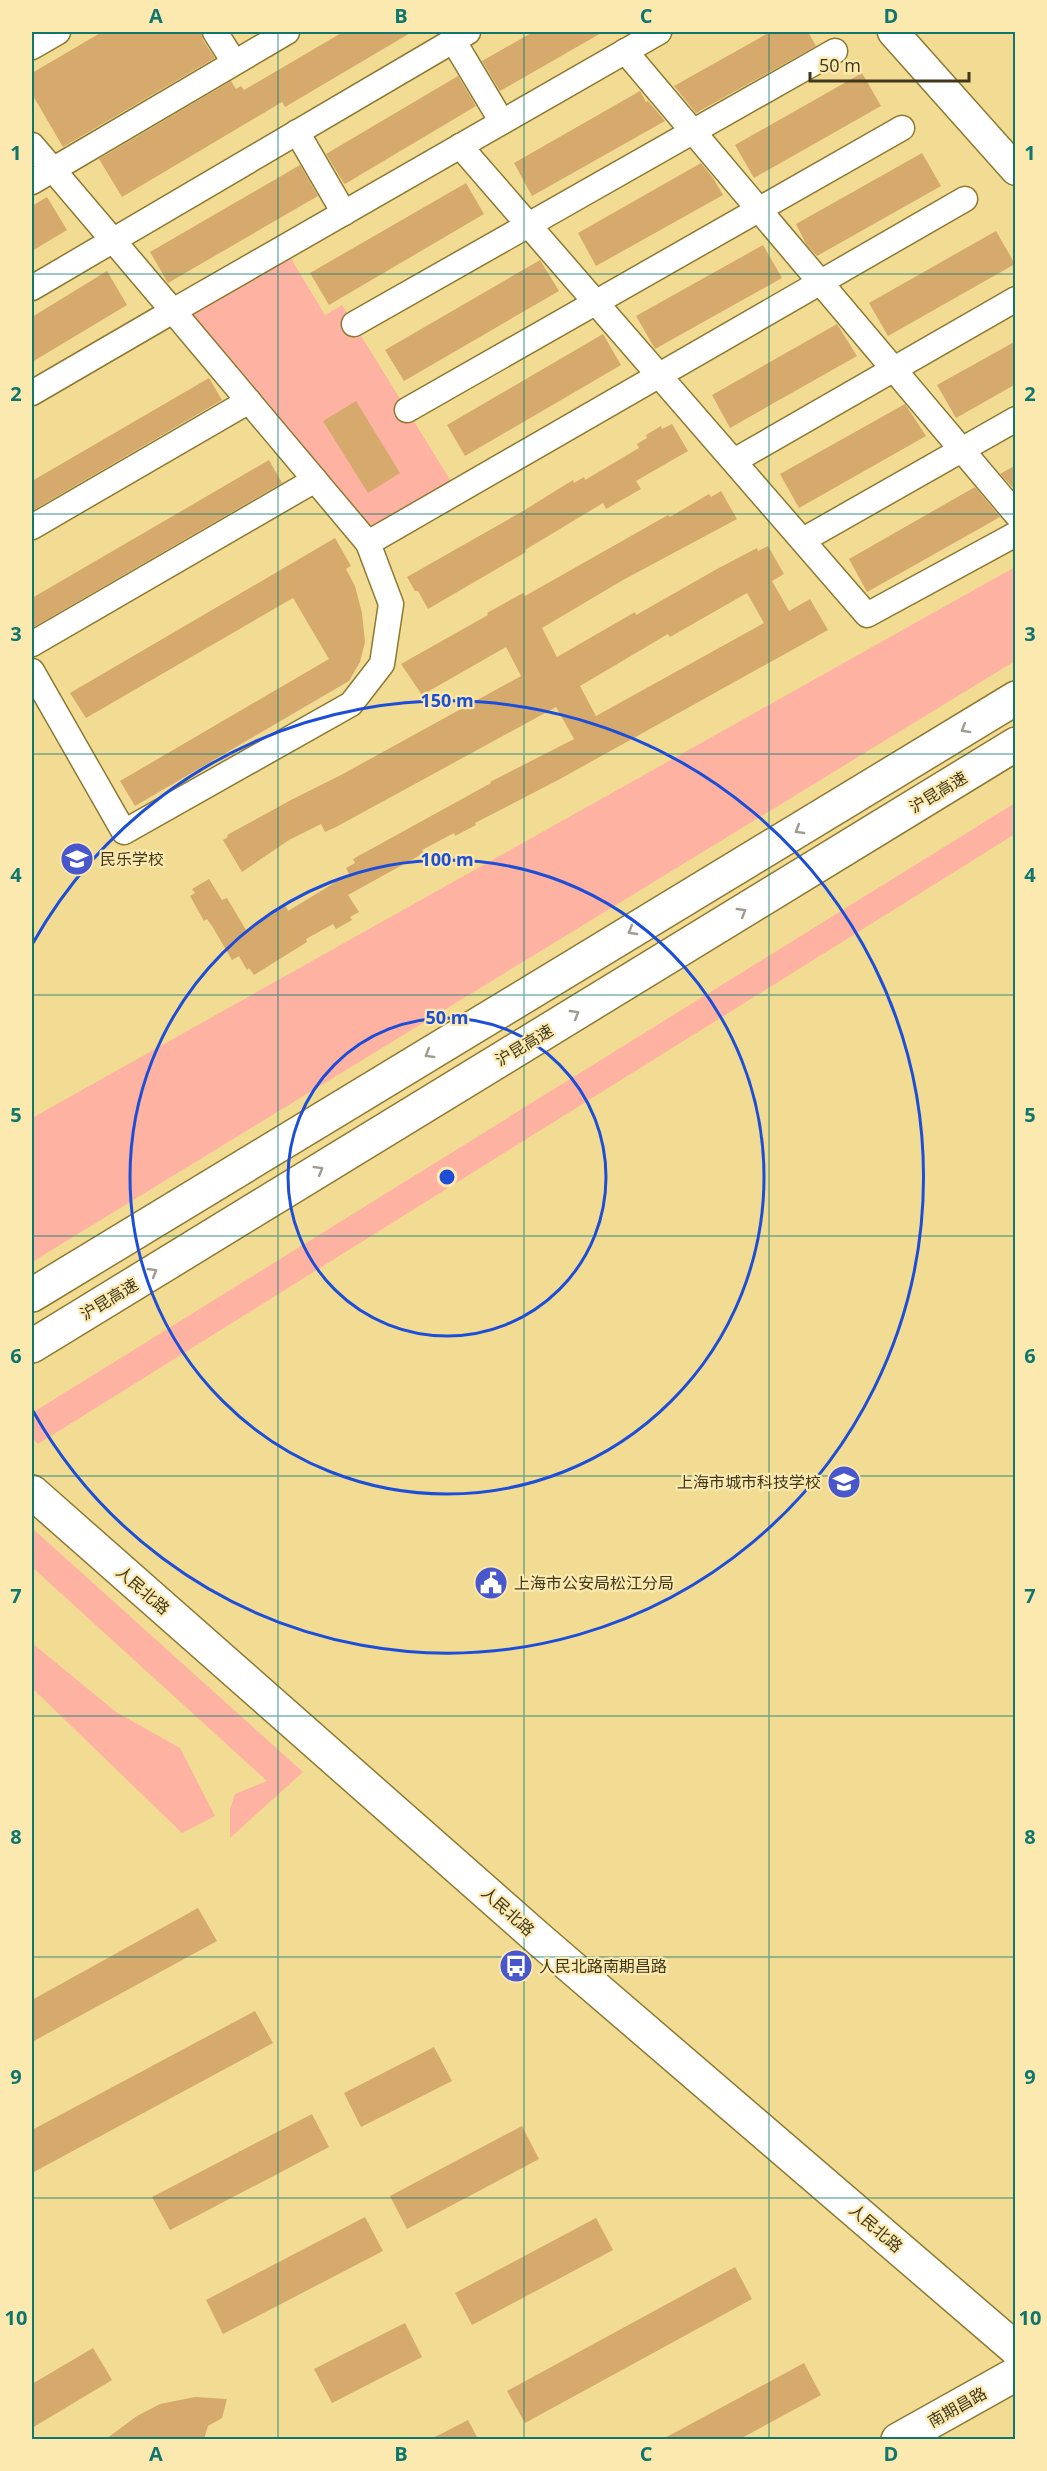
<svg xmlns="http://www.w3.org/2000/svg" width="1047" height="2471" font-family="'Open Sans','Noto Sans SC',sans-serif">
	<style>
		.green { fill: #feb2a1 }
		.building { fill: #d6a96d; fill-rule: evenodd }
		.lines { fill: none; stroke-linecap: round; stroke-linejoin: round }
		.minor-casing { stroke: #8e7932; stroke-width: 27 }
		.tertiary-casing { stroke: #8e7932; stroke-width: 33 }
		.secondary-casing { stroke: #8e7932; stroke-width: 36 }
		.motorway-casing { stroke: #8e7932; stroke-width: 36 }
		.minor { stroke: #fff; stroke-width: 24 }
		.tertiary { stroke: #fff; stroke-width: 30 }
		.secondary { stroke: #fff; stroke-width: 33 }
		.motorway { stroke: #fff; stroke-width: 33 }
		.oneway { stroke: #a09c8d }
		.grid { fill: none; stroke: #0f766e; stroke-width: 1.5; stroke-opacity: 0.55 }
		.ring { fill: none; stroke: #1d4ed8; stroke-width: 3 }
		.labels { text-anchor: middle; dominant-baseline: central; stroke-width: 4.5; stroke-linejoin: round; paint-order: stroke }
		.street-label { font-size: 16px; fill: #41381b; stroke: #fbe9b0 }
		.poi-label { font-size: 16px; fill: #41381b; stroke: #fbe9b0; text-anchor: start }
		.centre { fill: #1d4ed8; stroke: #fbe9b0; stroke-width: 3 }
		.ring-label { font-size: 18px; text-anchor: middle; font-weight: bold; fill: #1d4ed8; stroke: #fbe9b0; stroke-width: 4.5; stroke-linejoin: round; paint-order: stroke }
		.neatline { fill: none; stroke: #0f766e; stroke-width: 2 }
		.grid-label { font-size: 20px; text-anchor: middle; font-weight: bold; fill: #0f766e }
	</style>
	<rect width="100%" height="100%" fill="#f2dc94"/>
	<!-- green -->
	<g class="green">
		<path d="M284 247 325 315 342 305 457 491 368 543 173 311Z"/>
		<path d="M1015 567V661L32 1262V1118Z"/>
		<path d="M1015 803V834L38 1444 32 1438V1413Z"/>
		<path d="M32 1528 303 1772 230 1838V1809L235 1794 267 1781 32 1567Z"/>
		<path d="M32 1643 116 1712 180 1748 215 1816 182 1833 32 1688Z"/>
	</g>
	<!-- building -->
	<g class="building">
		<path d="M102 32H201L203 40 215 58 63 147 32 94V73Z"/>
		<path d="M343 32H412L285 107 282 102 122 197 99 159 231 81 236 89 241 86 244 90Z"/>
		<path d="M533 32H603L500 91 482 61Z"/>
		<path d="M770 32H808L816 46 696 113 674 86Z"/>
		<path d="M862 73 881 106 754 178 735 145Z"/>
		<path d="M458 76 476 106 345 184 343 182 326 154Z"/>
		<path d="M640 91 646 102 648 101 665 121 532 196 514 163Z"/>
		<path d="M922 153 941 186 817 256 806 244 796 224Z"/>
		<path d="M701 163 713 178 723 195 596 266 578 233Z"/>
		<path d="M300 165 318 196 168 283 150 252Z"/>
		<path d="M466 183 484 214 329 305 310 273Z"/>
		<path d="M47 197 67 230 32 251V206Z"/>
		<path d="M996 231 1015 264 888 336 869 303Z"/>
		<path d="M763 245 782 278 655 349 636 316Z"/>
		<path d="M540 260 559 291 404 381 385 350Z"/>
		<path d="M107 271 127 305 32 362V317Z"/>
		<path d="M837 324 857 356 730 428 712 395Z"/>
		<path d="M603 334 621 365 465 456 447 425Z"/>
		<path d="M1016 341V384L956 418 937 385Z"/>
		<path d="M209 378 222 400 32 511V481Z"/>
		<path d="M356 401 400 473 368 493 323 421Z"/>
		<path d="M905 404 926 436 799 508 780 474Z"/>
		<path d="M672 424 688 451 636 481 641 489 606 509 603 503 525 550 526 552 428 609 418 591H415L407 577 523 511 573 480 574 483 584 477 585 480 639 448 637 444 647 438 646 435 661 426 662 429Z"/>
		<path d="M269 460 282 483 32 628V598Z"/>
		<path d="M1016 465V491L1000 474Z"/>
		<path d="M975 487 1000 517 867 592 849 559Z"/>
		<path d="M721 491 737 519 623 580 542 628 557 657 635 612 636 615 717 569 757 548 758 551 768 546 784 574 772 581 789 611 810 599 828 630 560 779 475 823 476 825 455 836 454 833 422 850 424 853 348 895 359 912 350 917 352 920 336 929 333 924 306 939 307 942 254 975 249 968 247 970 239 956 232 960 212 926 207 919 204 921 190 896 195 893 192 889 209 879 222 900 227 898 246 930 286 906 288 911 349 874 346 868 355 863 353 859 491 783 490 782 574 739 556 707 336 827 325 832 321 824 289 840 242 872 223 840 228 837 227 835 291 800 341 775 521 676 506 647 422 695 401 664 488 615 487 613 523 593 525 596 668 515 670 517 709 494 711 497ZM747 593 764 623 596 716 580 686 668 634 670 637Z"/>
		<path d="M335 538 351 566 346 569 355 586 362 613 365 642 360 662 349 681 135 806 120 781 329 659 293 598 86 718 70 693Z"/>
		<path d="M198 1908 217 1941 32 2042V2000Z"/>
		<path d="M255 2011 273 2043 32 2173V2130Z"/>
		<path d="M434 2047 452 2081 361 2127 344 2093Z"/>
		<path d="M312 2114 329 2147 170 2230 152 2197Z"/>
		<path d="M522 2126 539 2159 407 2229 390 2196Z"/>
		<path d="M365 2217 383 2251 223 2334 206 2300Z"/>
		<path d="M596 2218 613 2250 472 2325 455 2293Z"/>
		<path d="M735 2267 752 2299 525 2423 507 2391Z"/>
		<path d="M405 2323 422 2357 332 2403 314 2369Z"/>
		<path d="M93 2348 112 2380 32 2428V2384Z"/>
		<path d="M804 2363 821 2395 740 2439H663Z"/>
		<path d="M195 2397 227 2399 222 2418 208 2426 204 2439H106L137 2416 160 2404Z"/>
		<path d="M468 2420 478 2439H431Z"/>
	</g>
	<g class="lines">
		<defs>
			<g id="minor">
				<path d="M215 32 234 62"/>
				<path d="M453 40 502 122"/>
				<path d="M32 47 58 32"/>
				<path d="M625 51 1016 514"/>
				<path d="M297 132 344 213"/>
				<path d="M32 145 173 311 659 32"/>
				<path d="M460 146 867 615 1016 534"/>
				<path d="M32 182 287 32"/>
				<path d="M32 288 468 32"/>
				<path d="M354 324 835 51"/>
				<path d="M32 393 173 311 368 543 965 199"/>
				<path d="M407 410 902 128"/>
				<path d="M734 461 1016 299"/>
				<path d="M32 527 249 401"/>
				<path d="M803 540 1016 419"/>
				<path d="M32 644 315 480"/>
				<path d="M32 671 124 832 351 704 382 664 391 604 368 543"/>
			</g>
			<path id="tertiary" d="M893 32 1016 170"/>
			<g id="secondary">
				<path d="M32 1492 540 1940 1016 2349"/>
				<path d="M898 2440 1016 2374"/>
			</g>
			<g id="motorway">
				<path d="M32 1295 1016 698"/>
				<path d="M32 1346 1016 744"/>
			</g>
		</defs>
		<!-- minor casing -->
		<use href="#minor" class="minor-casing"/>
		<!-- tertiary casing -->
		<use href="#tertiary" class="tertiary-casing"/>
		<!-- secondary casing -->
		<use href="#secondary" class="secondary-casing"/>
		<!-- motorway casing -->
		<use href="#motorway" class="motorway-casing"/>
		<!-- minor -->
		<use href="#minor" class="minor"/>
		<!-- tertiary -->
		<use href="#tertiary" class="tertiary"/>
		<!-- secondary -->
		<use href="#secondary" class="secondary"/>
		<!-- motorway -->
		<use href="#motorway" class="motorway"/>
	</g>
	<!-- one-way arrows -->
	<defs><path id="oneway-chevron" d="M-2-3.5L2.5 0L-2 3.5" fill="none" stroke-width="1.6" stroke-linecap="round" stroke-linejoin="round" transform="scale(1.5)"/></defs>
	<g class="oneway">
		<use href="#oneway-chevron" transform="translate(965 729) rotate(149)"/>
		<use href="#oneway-chevron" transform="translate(799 830) rotate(149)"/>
		<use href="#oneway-chevron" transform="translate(742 912) rotate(-31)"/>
		<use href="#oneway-chevron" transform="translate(632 931) rotate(149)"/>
		<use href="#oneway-chevron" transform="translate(575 1014) rotate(-31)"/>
		<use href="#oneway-chevron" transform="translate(429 1054) rotate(149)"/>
		<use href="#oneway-chevron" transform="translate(319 1170) rotate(-31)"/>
		<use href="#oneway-chevron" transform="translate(153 1272) rotate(-31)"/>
	</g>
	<!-- grid -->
	<path class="grid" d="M278 32V2440M524 32V2440M769 32V2440M32 274H1016M32 514H1016M32 754H1016M32 995H1016M32 1236H1016M32 1476H1016M32 1716H1016M32 1957H1016M32 2198H1016"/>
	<!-- distance rings -->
	<g class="ring">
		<circle cx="447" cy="1177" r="159"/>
		<circle cx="447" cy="1177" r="317"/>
		<path d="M33 943A476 476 0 1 1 33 1411"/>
	</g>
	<!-- icons -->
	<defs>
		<symbol id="school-disc" viewBox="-11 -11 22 22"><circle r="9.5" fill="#4957cc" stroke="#fbe9b0"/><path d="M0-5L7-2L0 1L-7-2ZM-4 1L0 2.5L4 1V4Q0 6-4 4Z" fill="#fff"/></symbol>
		<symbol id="civic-disc" viewBox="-11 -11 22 22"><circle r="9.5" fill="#4957cc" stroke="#fbe9b0"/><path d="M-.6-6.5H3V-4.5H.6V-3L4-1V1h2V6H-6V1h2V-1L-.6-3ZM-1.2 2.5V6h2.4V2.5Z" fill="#fff"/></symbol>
		<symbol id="bus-disc" viewBox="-11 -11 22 22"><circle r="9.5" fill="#4957cc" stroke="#fbe9b0"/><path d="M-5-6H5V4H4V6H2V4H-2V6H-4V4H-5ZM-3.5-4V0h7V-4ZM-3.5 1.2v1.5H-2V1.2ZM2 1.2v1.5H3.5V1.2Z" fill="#fff"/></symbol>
	</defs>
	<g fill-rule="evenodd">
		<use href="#school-disc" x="58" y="840" width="38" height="38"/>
		<use href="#school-disc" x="825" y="1463" width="38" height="38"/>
		<use href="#civic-disc" x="472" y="1564" width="38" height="38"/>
		<use href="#bus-disc" x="497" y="1947" width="38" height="38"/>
	</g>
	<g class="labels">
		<!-- street labels -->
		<g class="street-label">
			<text transform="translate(938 792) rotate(-31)">沪昆高速</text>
			<text transform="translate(524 1045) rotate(-31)">沪昆高速</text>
			<text transform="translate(109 1299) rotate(-31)">沪昆高速</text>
			<text transform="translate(143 1590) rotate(41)">人民北路</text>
			<text transform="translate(508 1911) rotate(42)">人民北路</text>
			<text transform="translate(876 2228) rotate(41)">人民北路</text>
			<text transform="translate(957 2407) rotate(-29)">南期昌路</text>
		</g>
		<!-- poi labels -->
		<g class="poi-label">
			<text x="100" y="859">民乐学校</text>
			<text x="821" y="1482" text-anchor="end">上海市城市科技学校</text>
			<text x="514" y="1583">上海市公安局松江分局</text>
			<text x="539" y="1966">人民北路南期昌路</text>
		</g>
	</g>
	<circle cx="447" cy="1177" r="9" class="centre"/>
	<g class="ring-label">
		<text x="447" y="707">150 m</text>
		<text x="447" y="866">100 m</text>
		<text x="447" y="1024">50 m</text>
	</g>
	<!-- border -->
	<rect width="1047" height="2471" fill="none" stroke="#fbe9b0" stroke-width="66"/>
	<!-- scale -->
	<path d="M810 72v9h159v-9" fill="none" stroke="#41381b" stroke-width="3"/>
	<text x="819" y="72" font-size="18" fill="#41381b" stroke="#fbe9b0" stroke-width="4.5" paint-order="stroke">50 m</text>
	<rect x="33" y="33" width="981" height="2405" class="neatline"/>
	<g class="grid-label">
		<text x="156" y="23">A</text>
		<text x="401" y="23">B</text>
		<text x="646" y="23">C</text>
		<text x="891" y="23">D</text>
		<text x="16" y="160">1</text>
		<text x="1030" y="160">1</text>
		<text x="16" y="401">2</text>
		<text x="1030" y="401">2</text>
		<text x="16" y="641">3</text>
		<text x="1030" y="641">3</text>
		<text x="16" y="882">4</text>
		<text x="1030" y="882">4</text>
		<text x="16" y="1122">5</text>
		<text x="1030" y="1122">5</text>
		<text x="16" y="1363">6</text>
		<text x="1030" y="1363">6</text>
		<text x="16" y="1603">7</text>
		<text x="1030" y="1603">7</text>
		<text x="16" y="1844">8</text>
		<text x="1030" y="1844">8</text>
		<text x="16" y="2084">9</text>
		<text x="1030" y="2084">9</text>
		<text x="16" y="2325">10</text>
		<text x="1030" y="2325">10</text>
		<text x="156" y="2461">A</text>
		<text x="401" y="2461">B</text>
		<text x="646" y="2461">C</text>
		<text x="891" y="2461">D</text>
	</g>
</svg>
